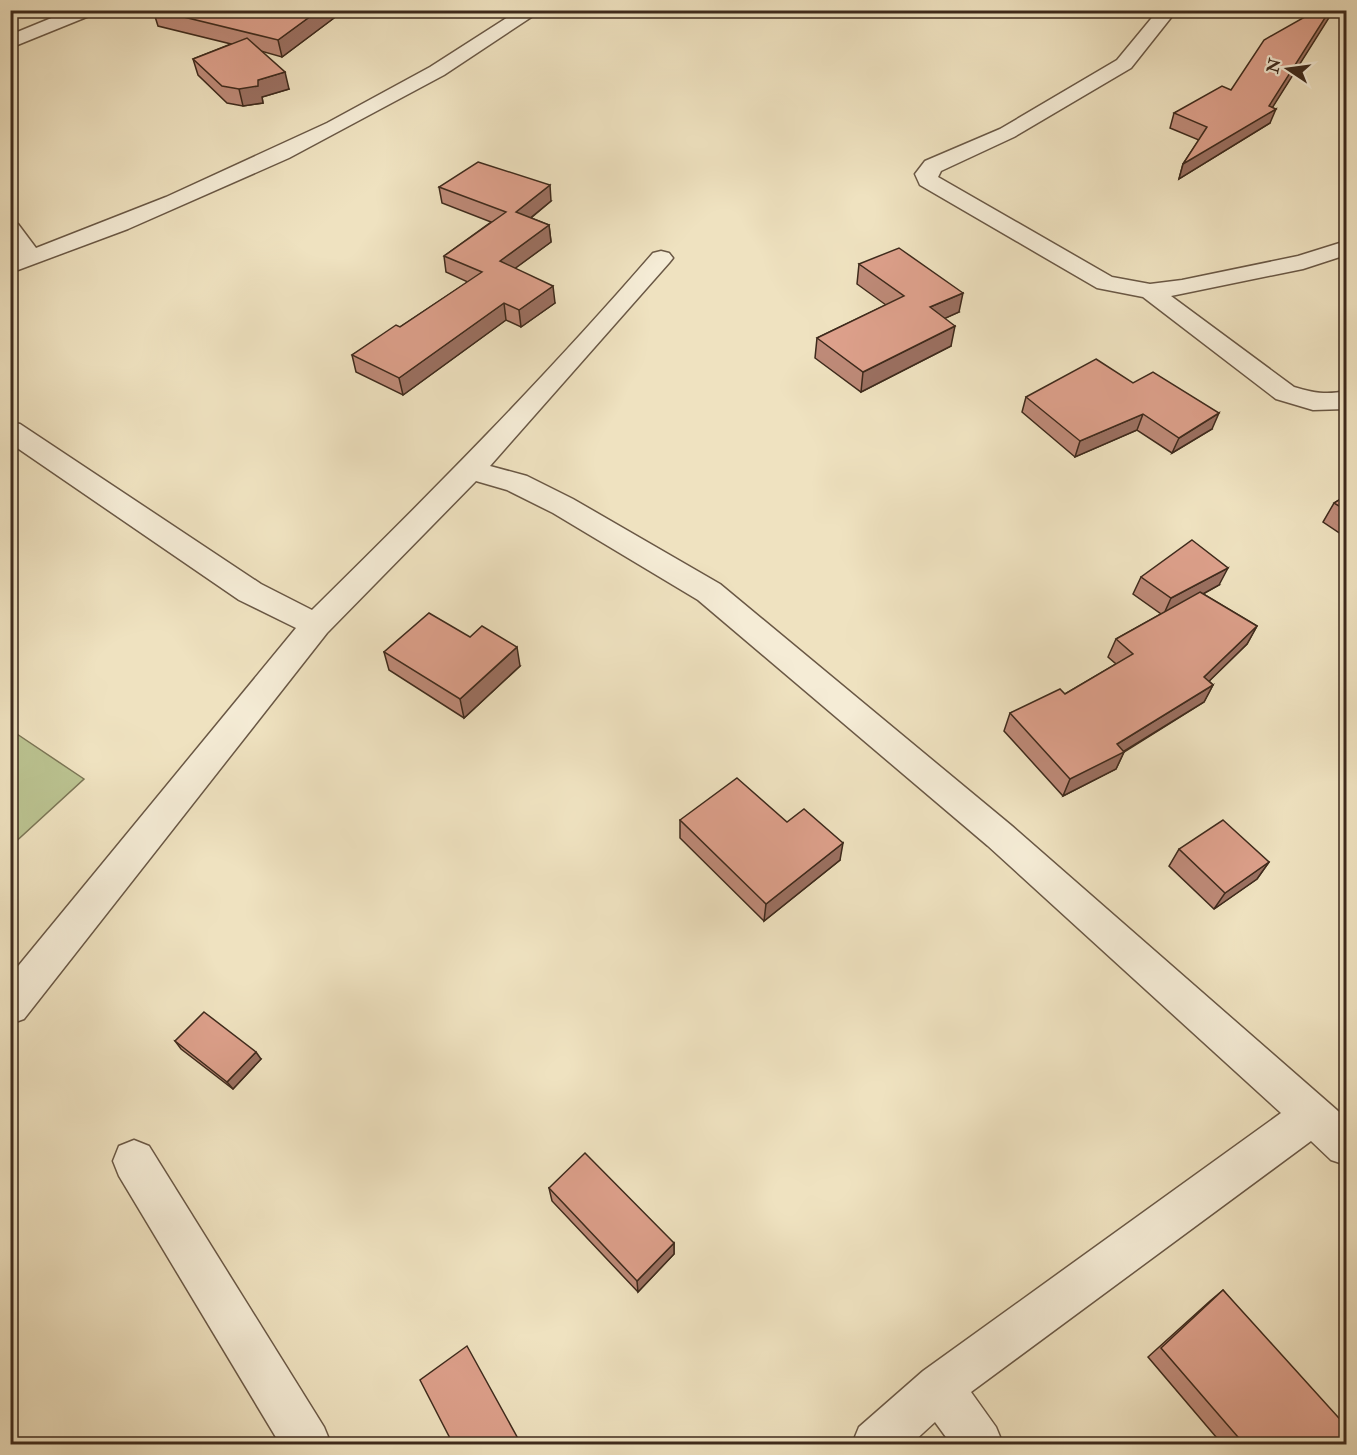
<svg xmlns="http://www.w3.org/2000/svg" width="1357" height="1455" font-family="'IM FELL Double Pica',serif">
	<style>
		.green { fill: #bbc391; stroke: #7c7656; stroke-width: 1.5 }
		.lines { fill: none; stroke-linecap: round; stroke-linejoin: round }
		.minor-casing { stroke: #6a5845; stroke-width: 3 }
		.minor { fill: #f5ecd6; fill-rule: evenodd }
		.wall { fill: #be8a78; stroke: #3e2a1c; stroke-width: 1.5 }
		.shaded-wall { fill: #9b7061; stroke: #3e2a1c; stroke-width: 1.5 }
		.building { fill: #dda08b; stroke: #3e2a1c; stroke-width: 1.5 }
	</style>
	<rect width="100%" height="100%" fill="#efe2c0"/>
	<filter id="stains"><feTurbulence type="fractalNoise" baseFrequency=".00333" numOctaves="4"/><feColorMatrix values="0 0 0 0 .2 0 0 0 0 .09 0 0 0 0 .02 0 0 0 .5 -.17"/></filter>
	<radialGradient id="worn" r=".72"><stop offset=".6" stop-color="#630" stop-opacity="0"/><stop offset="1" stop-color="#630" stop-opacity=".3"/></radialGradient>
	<!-- green -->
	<path class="green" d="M11 730 84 779 11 846H10Z"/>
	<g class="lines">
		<defs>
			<g id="minor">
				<path d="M71 10H97L94 14 10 48V35Z"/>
				<path d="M519 10H542L444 75 289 158 128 229 10 273V258L18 255 10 245V222L18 224 36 248 166 197 327 123 430 67Z"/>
				<path d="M1154 10H1172L1173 15 1131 68 1014 137 941 171 938 177 1112 277 1150 284 1182 280 1298 256 1346 241V255L1303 269 1171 296 1294 387C1313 393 1327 395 1346 391V409L1313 410 1276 399 1143 297 1097 288 920 185 915 174 925 161 1000 129 1117 60 1155 14Z"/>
				<path d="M661 251 669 253 673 258 669 263 490 466 527 476 573 499 720 584 1012 826 1346 1118V1165L1331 1160 1311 1141 971 1392 996 1427 1003 1444H951L935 1422 911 1444H852L859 1427 923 1371 1281 1113 988 846 698 600 553 513 507 490 476 481 327 633 24 1019 10 1024V976L296 628 239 600 10 443V422L20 424 261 584 312 610C430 494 545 378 653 253Z"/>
				<path d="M134 1140 149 1146 324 1427 331 1444H280L119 1176 113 1161 119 1146Z"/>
			</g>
		</defs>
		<!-- minor casing -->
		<use href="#minor" class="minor-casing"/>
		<!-- minor -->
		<use href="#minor" class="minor"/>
	</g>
	<!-- wall -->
	<g class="wall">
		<path d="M153 10H333L334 18 282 57 261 51 289 89 262 97 263 103 243 106 227 103 198 75 193 59 231 44 158 26Z"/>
		<path d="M1317 10H1333L1272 107 1270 123 1179 179 1183 164 1199 140 1170 128 1174 113 1231 90Z"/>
		<path d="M439 187 551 201 531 218 549 225 551 242 515 268 555 303 521 327 506 320 403 395 356 372 352 355 400 327 468 282 446 272 444 256 491 222 442 203Z"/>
		<path d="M859 264 959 312 945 318 951 346 861 392 815 358 817 338 886 305 857 284Z"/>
		<path d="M1133 383 1212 429 1172 453 1137 430 1075 457 1022 412 1026 397Z"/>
		<path d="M1347 495V538L1323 522 1334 503Z"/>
		<path d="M1141 577 1219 585 1203 594 1257 626 1247 644 1209 681 1213 685 1204 702 1124 752 1116 769 1063 796 1004 731 1010 713 1065 694 1116 664 1108 657 1116 639 1161 614 1133 594Z"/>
		<path d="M384 652 520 666 464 718 389 670Z"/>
		<path d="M680 820 787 822 840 860 764 921 680 838Z"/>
		<path d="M1179 849 1269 862 1257 879 1214 909 1169 866Z"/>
		<path d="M175 1041 261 1059 233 1089 181 1049Z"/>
		<path d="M549 1188 674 1243V1254L638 1292 552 1201Z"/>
		<path d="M1223 1290 1347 1444H1222L1148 1357 1210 1301Z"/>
	</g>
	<!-- shaded-wall -->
	<g class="shaded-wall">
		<path d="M319 10H333L334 18 282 57 278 40Z"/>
		<path d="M1330 10H1333L1332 13 1269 113 1276 109 1270 123 1179 179 1183 164Z"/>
		<path d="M285 72 289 89 262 97 263 103 243 106 239 89 258 80Z"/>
		<path d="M550 185 551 201 518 228 516 212Z"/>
		<path d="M549 225 551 242 502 278 500 261Z"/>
		<path d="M553 286 555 303 521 327 519 310Z"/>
		<path d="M963 293 959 312 926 327 930 307Z"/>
		<path d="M504 303 506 320 403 395 399 378Z"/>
		<path d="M955 326 951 346 861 392 863 372Z"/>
		<path d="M1219 413 1212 429 1172 453 1179 438Z"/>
		<path d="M1143 414 1137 430 1075 457 1080 441Z"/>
		<path d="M1228 568 1219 585 1163 616 1171 598Z"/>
		<path d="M1257 626 1247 644 1195 695 1204 677Z"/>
		<path d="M517 647 520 666 464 718 460 699Z"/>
		<path d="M1213 685 1204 702 1121 753 1124 752 1116 769 1063 796 1070 779 1117 744Z"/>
		<path d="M843 843 840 860 764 921 766 904Z"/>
		<path d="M1269 862 1257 879 1214 909 1225 893Z"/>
		<path d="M256 1052 261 1059 233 1089 227 1082Z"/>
		<path d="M674 1243V1254L638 1292 637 1281Z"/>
	</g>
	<!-- building -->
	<g class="building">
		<path d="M155 10H319L278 40Z"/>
		<path d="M1317 10H1330L1269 106 1276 109 1183 164 1207 127 1174 113 1222 86 1231 90 1264 40Z"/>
		<path d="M247 38 285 72 258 80V86L239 89 222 86 193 59Z"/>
		<path d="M478 162 550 185 516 212 549 225 500 261 553 286 519 310 504 303 399 378 352 355 396 325 400 327 482 272 444 256 506 212 439 187Z"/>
		<path d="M899 248 963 293 930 307 955 326 863 372 817 338 904 296 859 264Z"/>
		<path d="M1096 359 1133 383 1153 372 1219 413 1179 438 1143 414 1080 441 1026 397Z"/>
		<path d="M1347 495V511L1334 503Z"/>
		<path d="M1192 540 1228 568 1171 598 1141 577Z"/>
		<path d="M1200 592 1257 626 1204 677 1213 685 1117 744 1124 752 1070 779 1010 713 1060 689 1065 694 1133 654 1116 639Z"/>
		<path d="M429 613 470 637 482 626 517 647 460 699 384 652Z"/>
		<path d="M737 778 787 822 804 809 843 843 766 904 680 820Z"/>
		<path d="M1223 820 1269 862 1225 893 1179 849Z"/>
		<path d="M204 1012 256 1052 227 1082 175 1041Z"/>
		<path d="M585 1153 674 1243 637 1281 549 1188Z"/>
		<path d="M1223 1290 1347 1427V1444H1244L1161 1348Z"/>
		<path d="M467 1346 521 1444H453L420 1380Z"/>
	</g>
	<!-- margin -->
	<rect width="1357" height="1455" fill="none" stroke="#efe2c0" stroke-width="36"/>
	<rect x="12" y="12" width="1333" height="1431" fill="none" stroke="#3e2a1c" stroke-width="3"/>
	<rect x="18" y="18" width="1321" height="1419" fill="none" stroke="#3e2a1c" stroke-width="1.5"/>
	<!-- north arrow -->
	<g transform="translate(1288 69) rotate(283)" stroke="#f5ecd6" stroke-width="4.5" paint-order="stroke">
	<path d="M0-4.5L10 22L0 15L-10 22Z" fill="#3e2a1c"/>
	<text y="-9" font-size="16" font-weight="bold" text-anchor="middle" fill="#3e2a1c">N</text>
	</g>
	<rect width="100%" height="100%" filter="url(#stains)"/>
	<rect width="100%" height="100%" fill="url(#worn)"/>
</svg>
